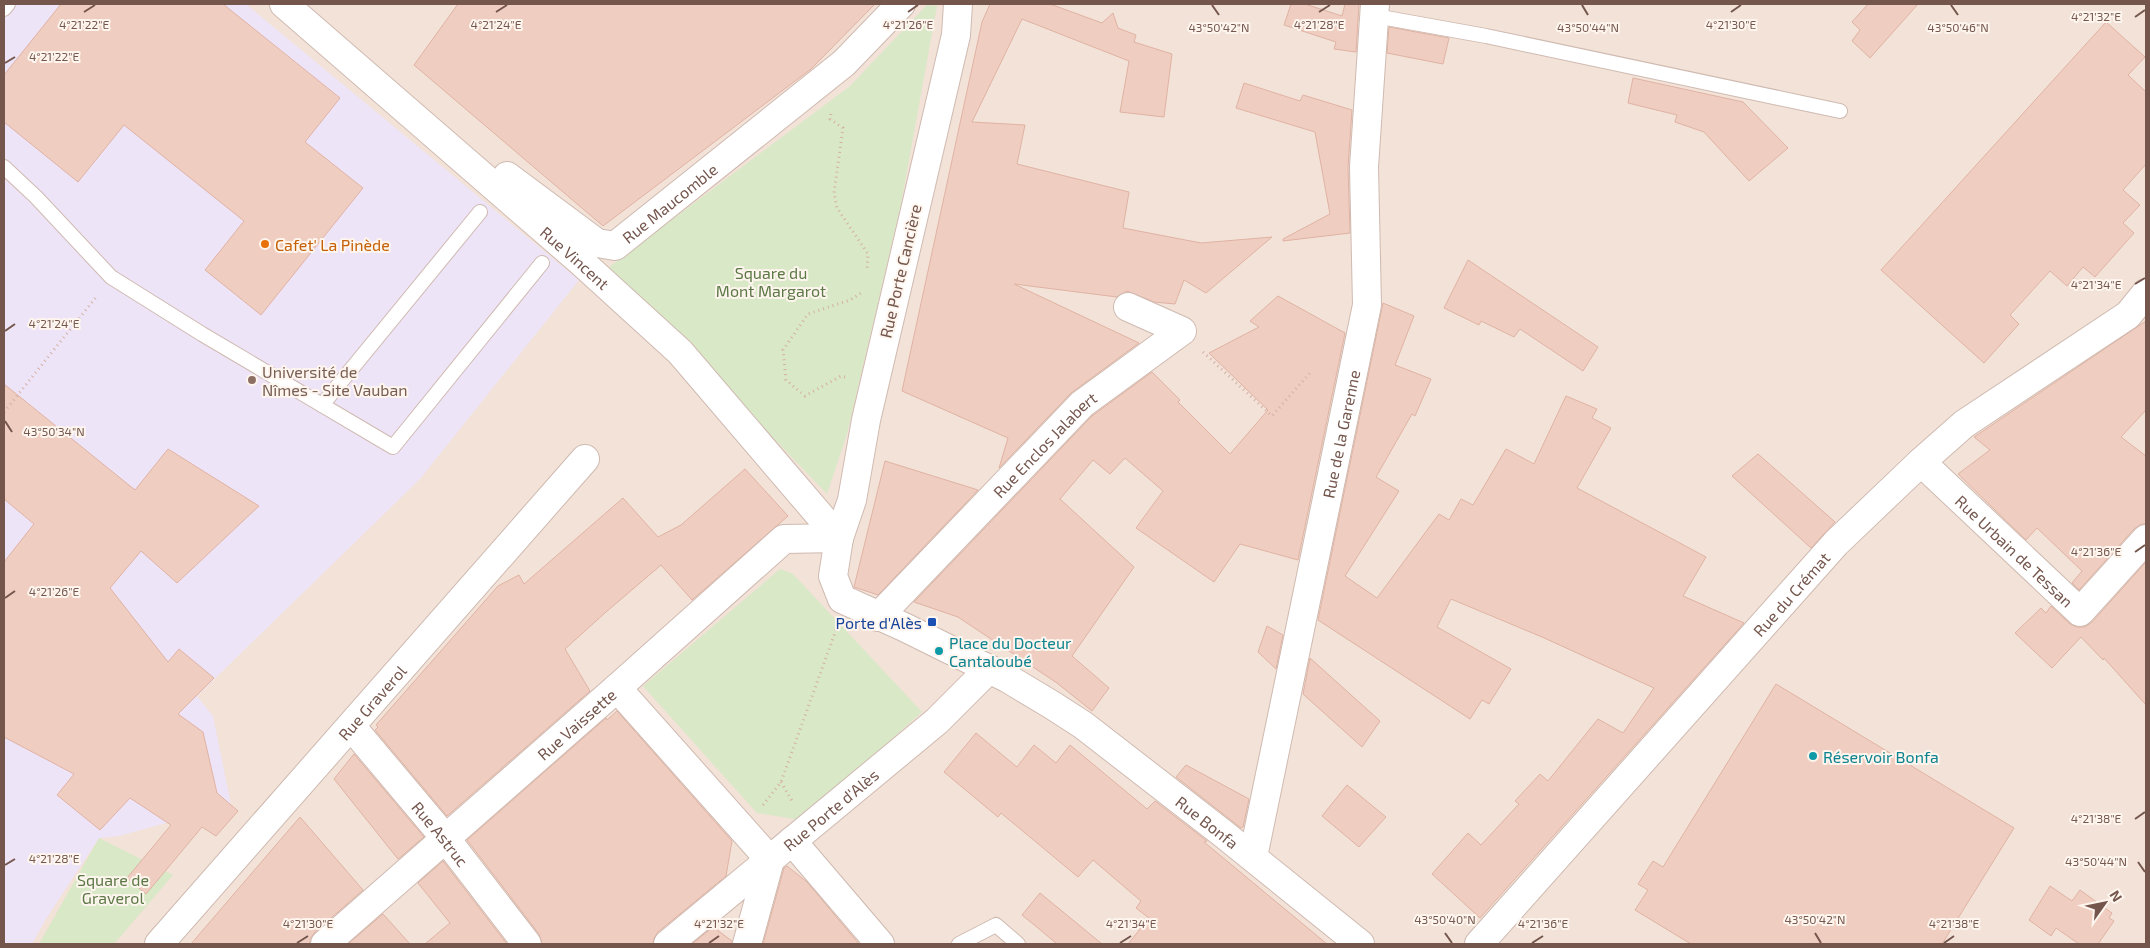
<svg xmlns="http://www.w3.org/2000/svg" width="2150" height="948" font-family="'Exo 2',sans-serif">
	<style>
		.residential { fill: #f2e2d7 }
		.education { fill: #eee4f8 }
		.green { fill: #d9e8c7 }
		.building { fill: #efcec1; stroke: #e0b2a3 }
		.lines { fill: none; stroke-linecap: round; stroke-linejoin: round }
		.service-casing { stroke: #cfbab1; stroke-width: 16 }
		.minor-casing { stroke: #cfbab1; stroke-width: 30 }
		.path { stroke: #d4b1a4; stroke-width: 3; stroke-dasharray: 1 4; stroke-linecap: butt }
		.service { stroke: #fff; stroke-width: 14 }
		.minor { stroke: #fff; stroke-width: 28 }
		.ticks { fill: none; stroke: #74564d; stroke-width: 2 }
		.food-dot { fill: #e8710a; stroke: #fef6ee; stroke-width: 2 }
		.education-dot { fill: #8d6e63; stroke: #fef6ee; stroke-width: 2 }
		.transit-dot { fill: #1a4fb4; stroke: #fef6ee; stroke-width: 2 }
		.culture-dot { fill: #0f9aa8; stroke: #fef6ee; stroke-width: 2 }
		.labels { text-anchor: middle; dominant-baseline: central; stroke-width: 4; stroke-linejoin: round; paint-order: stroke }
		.street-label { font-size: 16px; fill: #74564d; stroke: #fef6ee }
		.food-label { font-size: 16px; fill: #c56008; stroke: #fef6ee; text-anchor: start }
		.park-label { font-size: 16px; fill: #5c7846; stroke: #fef6ee }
		.education-label { font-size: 16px; fill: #785e54; stroke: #fef6ee; text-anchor: start }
		.transit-label { font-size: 16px; fill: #164399; stroke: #fef6ee; text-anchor: end }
		.culture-label { font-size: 16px; fill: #0d838f; stroke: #fef6ee; text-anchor: start }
		.ticks-label { font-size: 12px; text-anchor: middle; fill: #74564d; stroke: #fef6ee; stroke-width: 4; stroke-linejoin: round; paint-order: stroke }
	</style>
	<rect width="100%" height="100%" fill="#fbf1e8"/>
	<!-- residential -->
	<rect class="residential" x="4" y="4" width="2142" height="940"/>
	<!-- education -->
	<path class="education" d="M4 4H246L579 280 420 479 197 696 213 716 231 805 119 836 99 838 46 919 32 944H4Z"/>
	<!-- green -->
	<g class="green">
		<path d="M927 5 937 6 901 204 847 434 827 494 609 267 850 86Z"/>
		<path d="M780 569 793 574 922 712 801 820 757 813 643 686Z"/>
		<path d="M99 838 173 875 114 944H39Z"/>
	</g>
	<!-- building -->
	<g class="building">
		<path d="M61 4H223L340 98 305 142 363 188 261 315 205 270 244 221 124 125 78 182 4 122V75Z"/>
		<path d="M458 4H875L811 69 603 226 414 65Z"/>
		<path d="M990 4H1050L1102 23 1113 13 1118 28 1136 35 1134 42 1172 54 1164 117 1120 112 1129 61 1022 19 972 122 1025 125 1017 164 1129 192 1123 228 1201 243 1272 237 1206 293 1184 280 1175 304 1154 302 1127 291 1117 297 1014 284 1139 343 1071 393 999 468 1008 438 902 391 982 22Z"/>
		<path d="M1291 4H1305L1342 16 1345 4H1359L1356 52 1334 49 1336 42 1284 25Z"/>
		<path d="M1868 4H1918L1870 58 1852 41 1860 30 1852 22Z"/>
		<path d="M2106 22 2145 57 2128 75 2146 92V164L2123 190 2140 205 2123 223 2134 233 2095 277 2083 267 2067 286 2050 271 2010 315 2019 324 1984 363 1881 270Z"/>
		<path d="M1389 27 1449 38 1443 64 1387 53Z"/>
		<path d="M1633 78 1743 102 1788 148 1749 181 1704 132 1675 122 1677 115 1628 103Z"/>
		<path d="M1244 83 1300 101 1303 95 1352 110 1348 167 1350 233 1283 241V239L1330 214 1315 132 1236 108Z"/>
		<path d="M1468 260 1598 347 1583 371 1520 329 1514 337 1481 321 1479 325 1444 308Z"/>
		<path d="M1278 296 1345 333 1298 560 1240 544 1214 582 1136 528 1163 491 1125 458 1110 474 1093 460 1060 499 1134 567 1072 656 1109 688 1092 711 1057 683 958 617 914 602 1092 416 1152 372 1180 400 1178 402 1230 454 1268 410 1209 353 1259 327 1250 321Z"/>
		<path d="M1383 303 1414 316 1395 365 1431 379 1415 416 1412 414 1376 477 1399 491 1345 576 1377 598 1439 514 1449 520 1461 499 1473 505 1506 449 1534 464 1566 396 1597 409 1592 418 1611 428 1577 488 1706 557 1683 596 1744 623 1480 918 1432 874 1468 833 1481 845 1519 804 1515 801 1540 774 1548 781 1598 719 1623 733 1654 688 1542 637 1451 599 1437 627 1511 669 1489 704 1482 700 1470 719 1318 620Z"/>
		<path d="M2146 321V410L2121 437 2146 456V524H2141L2134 529 2079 590 2072 583 2082 571 2037 528 2026 540 1958 474 1990 450 1974 437Z"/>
		<path d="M4 384 135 490 168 449 259 506 177 583 141 551 110 588 168 662 179 649 214 678 178 714 203 732 217 793 238 811 216 836 202 827 146 894 127 878 171 825 130 798 100 830 57 795 74 774 4 737V562L34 524 4 499Z"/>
		<path d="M1758 454 1835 522 1811 548 1732 476Z"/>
		<path d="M885 461 978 490 878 595 854 587Z"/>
		<path d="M745 469 788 516 692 600 661 565 606 612 565 649 590 691 447 816 375 730 378 727 376 725 498 586 519 575 524 584 623 498 658 537 681 525Z"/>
		<path d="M2146 562V705L2104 658 2103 660 2081 637 2052 668 2015 633 2041 608 2046 613 2051 606 2070 624 2077 627H2085L2092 622Z"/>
		<path d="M1267 626 1283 635 1276 669 1258 652Z"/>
		<path d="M1310 658 1380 721 1362 747 1303 694Z"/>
		<path d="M1776 684 2014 828 1942 944H1691L1635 910 1648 890 1638 884 1653 861 1663 867Z"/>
		<path d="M617 711 732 841 726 876 658 932 654 938 653 944H542L539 934 467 840 606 718 607 720Z"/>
		<path d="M976 733 1017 767 1034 745 1056 763 1070 745 1147 809 1155 801 1207 841 1204 842 1327 944H1128L1149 918 1136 908 1141 901 1093 860 1078 877 1001 813 998 817 944 772Z"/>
		<path d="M354 754 424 837 398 859 334 779Z"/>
		<path d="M1186 765 1249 799 1243 827 1241 828 1176 777Z"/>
		<path d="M1347 785 1386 817 1359 847 1322 816Z"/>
		<path d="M300 817 363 890 315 932 310 939V944H191Z"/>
		<path d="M443 861 507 944H425L450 923 418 883Z"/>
		<path d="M787 866 807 882 859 944H763L784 868Z"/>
		<path d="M2050 886 2072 901 2080 890 2112 913 2109 918 2114 921 2098 944H2079L2056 928 2051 936 2029 920Z"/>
		<path d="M1040 893 1102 944H1057L1038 928 1022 915Z"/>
		<path d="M383 914 410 944H348Z"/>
		<path d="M713 927 732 941V944H692Z"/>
	</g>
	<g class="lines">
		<defs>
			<g id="service">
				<path d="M4 9 8 4"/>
				<path d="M1375 16 1486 36 1840 111"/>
				<path d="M4 167 36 197 111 277 202 334 393 447 542 263"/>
				<path d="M322 405 480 212"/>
				<path d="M959 944 996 925 1018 944"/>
			</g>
			<g id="minor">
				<path id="s1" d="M284 4 579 260 680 352 839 538"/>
				<path id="s2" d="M958 4 956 35 866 420 852 500 839 538 833 576 842 599 904 627 1007 678 1052 705 1083 725 1221 832 1360 944"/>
				<path id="s3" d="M507 176 597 243 615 246 844 63 901 4"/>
				<path id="s4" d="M1921 462 2080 612 2146 539"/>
				<path id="s5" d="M878 617 1082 404 1182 331 1128 307"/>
				<path d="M617 688 770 860"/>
				<path id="s6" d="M351 726 446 839 527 944"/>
				<path d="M792 841 880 944"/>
				<path id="s7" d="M1253 857 1367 305 1364 167 1375 4"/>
				<path id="s8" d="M159 944 585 459"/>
				<path id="s9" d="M325 944 617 688 784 539 839 538"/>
				<path id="s10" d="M668 944 937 721 989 669"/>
				<path d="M747 944 770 860"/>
				<path id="s11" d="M1479 944 1836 543 1921 462 1964 424 2128 315 2146 293"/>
			</g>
		</defs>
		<!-- service casing -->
		<use href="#service" class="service-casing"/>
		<!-- minor casing -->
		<use href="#minor" class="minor-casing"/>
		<!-- path -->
		<g class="path">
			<path d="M831 114 830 119 843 128 834 193 837 208 868 254 867 270"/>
			<path d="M1203 352 1272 416 1310 373"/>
			<path d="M845 377 841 376 805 396 786 380 783 350 808 314 850 300 864 291"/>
			<path d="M4 412 97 296"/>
			<path d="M781 782 792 801"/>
			<path d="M763 805 781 782 836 630"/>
		</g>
		<!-- service -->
		<use href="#service" class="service"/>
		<!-- minor -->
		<use href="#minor" class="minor"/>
	</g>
	<!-- ticks -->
	<path class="ticks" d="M1212 5 1219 15M1582 5 1588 15M1951 5 1958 15M84 12 95 5M496 12 507 5M908 12 918 5M1319 12 1330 5M1731 12 1741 5M2135 17 2145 10M5 63 15 57M2135 284 2145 278M5 331 15 324M5 421 12 432M2135 552 2145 545M5 598 15 591M2135 819 2145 812M2138 862 2145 872M5 865 15 859M1445 933 1452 943M1815 933 1821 943M297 943 308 936M709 943 719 936M1120 943 1131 936M1532 943 1543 936M1944 943 1954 936"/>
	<!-- markers -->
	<circle class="food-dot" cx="265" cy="244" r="5"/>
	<circle class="education-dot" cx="252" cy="380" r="5"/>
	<rect class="transit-dot" x="927" y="617" width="10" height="10" rx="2.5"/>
	<g class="culture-dot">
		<circle cx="939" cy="651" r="5"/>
		<circle cx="1813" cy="756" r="5"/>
	</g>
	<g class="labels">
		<!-- street labels -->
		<g class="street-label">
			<text stroke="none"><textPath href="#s3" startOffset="200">Rue Maucomble</textPath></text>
			<text stroke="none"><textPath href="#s1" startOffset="386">Rue Vincent</textPath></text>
			<text transform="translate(900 271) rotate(-77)">Rue Porte Cancière</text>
			<text stroke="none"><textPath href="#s7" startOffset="432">Rue de la Garenne</textPath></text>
			<text stroke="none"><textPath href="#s5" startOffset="240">Rue Enclos Jalabert</textPath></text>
			<text stroke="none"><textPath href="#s4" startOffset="129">Rue Urbain de Tessan</textPath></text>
			<text stroke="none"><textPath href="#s11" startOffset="469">Rue du Crémat</textPath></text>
			<text stroke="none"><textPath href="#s8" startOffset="322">Rue Graverol</textPath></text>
			<text stroke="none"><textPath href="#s9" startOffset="334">Rue Vaissette</textPath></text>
			<text stroke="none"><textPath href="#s10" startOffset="211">Rue Porte d'Alès</textPath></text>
			<text stroke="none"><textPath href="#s2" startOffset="1041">Rue Bonfa</textPath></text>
			<text stroke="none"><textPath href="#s6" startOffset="140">Rue Astruc</textPath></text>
		</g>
		<!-- food labels -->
		<g class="food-label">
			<text x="275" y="244">Cafet' La Pinède</text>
		</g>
		<!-- park labels -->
		<g class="park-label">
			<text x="771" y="272">Square du<tspan x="771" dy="18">Mont Margarot</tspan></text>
			<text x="113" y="879">Square de<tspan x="113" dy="18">Graverol</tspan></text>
		</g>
		<!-- education labels -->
		<g class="education-label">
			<text x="262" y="371">Université de<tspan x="262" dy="18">Nîmes - Site Vauban</tspan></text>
		</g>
		<!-- transit labels -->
		<g class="transit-label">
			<text x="922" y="622">Porte d'Alès</text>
		</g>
		<!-- culture labels -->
		<g class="culture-label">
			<text x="949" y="642">Place du Docteur<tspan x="949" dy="18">Cantaloubé</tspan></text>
			<text x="1823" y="756">Réservoir Bonfa</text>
		</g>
	</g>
	<g class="ticks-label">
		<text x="2096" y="21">4°21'32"E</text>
		<text x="496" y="29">4°21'24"E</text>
		<text x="908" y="29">4°21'26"E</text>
		<text x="1319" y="29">4°21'28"E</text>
		<text x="1731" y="29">4°21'30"E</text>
		<text x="84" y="29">4°21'22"E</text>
		<text x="1219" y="32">43°50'42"N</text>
		<text x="1588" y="32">43°50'44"N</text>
		<text x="1958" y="32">43°50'46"N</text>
		<text x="54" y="61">4°21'22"E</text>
		<text x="2096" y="289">4°21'34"E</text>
		<text x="54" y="328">4°21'24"E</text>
		<text x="54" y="436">43°50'34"N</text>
		<text x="2096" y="556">4°21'36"E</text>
		<text x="54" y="596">4°21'26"E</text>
		<text x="2096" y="823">4°21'38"E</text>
		<text x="54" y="863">4°21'28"E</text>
		<text x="2096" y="866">43°50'44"N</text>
		<text x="1445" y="924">43°50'40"N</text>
		<text x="1815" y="924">43°50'42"N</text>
		<text x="308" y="928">4°21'30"E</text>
		<text x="719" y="928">4°21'32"E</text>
		<text x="1131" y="928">4°21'34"E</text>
		<text x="1543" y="928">4°21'36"E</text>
		<text x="1954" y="928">4°21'38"E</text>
	</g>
	<!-- border -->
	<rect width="2150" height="948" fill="none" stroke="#74564d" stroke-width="10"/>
	<!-- north arrow -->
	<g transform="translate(2105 903) rotate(57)" stroke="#fef6ee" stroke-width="4" paint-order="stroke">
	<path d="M0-4L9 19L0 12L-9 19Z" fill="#74564d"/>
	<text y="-8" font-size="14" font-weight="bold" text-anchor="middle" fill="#74564d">N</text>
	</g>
</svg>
